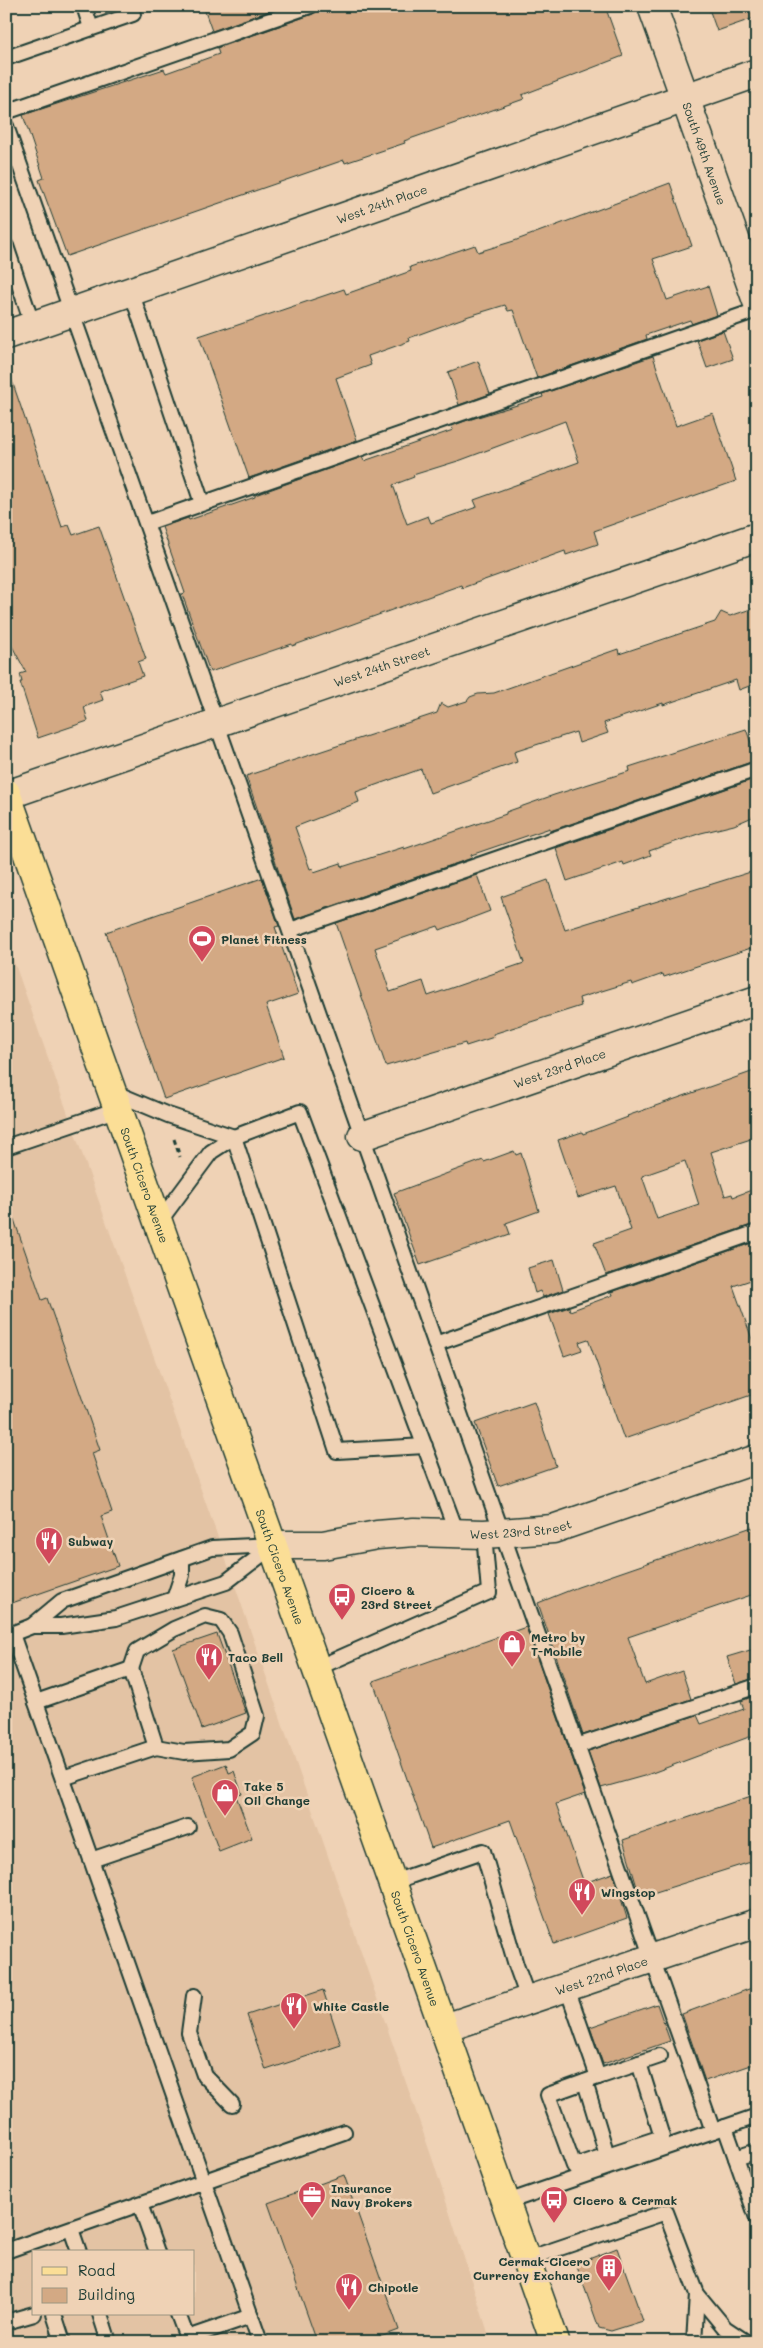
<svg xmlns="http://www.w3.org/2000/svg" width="763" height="2348" font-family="Mali,sans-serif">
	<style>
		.built { fill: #e3c3a4; fill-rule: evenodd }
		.building { fill: #d3a984; stroke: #1f3d34; fill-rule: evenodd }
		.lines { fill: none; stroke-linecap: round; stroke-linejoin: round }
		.service-casing { stroke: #1f3d34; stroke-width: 18 }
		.minor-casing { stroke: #1f3d34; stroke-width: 31 }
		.tertiary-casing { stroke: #1f3d34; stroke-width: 31 }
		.primary-casing { stroke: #1f3d34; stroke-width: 31 }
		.path { stroke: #1f3d34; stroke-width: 3; stroke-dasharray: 5 4; stroke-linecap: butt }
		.service { stroke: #efd2b5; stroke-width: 14 }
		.minor { stroke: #efd2b5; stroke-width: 28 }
		.tertiary { stroke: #efd2b5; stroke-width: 28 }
		.primary { stroke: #fbde96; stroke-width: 28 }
		.labels { text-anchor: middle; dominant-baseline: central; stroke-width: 5; stroke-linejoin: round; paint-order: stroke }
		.street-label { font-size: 12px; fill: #1f3d34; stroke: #efd2b5 }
		.poi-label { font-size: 12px; font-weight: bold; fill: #1f3d34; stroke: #efd2b5; text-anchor: start }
	</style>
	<rect width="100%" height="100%" fill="#efd2b5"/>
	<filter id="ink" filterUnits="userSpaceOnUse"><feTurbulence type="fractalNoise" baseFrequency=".02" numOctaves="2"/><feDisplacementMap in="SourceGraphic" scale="10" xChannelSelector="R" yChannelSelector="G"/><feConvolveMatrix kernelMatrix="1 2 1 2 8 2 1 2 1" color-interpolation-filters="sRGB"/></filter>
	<g filter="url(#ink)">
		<!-- built -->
		<path class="built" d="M6 939 232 1577 434 2164 491 2342H6ZM34 2252H194V2314H34Z"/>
		<!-- building -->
		<g class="building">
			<path d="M203 6H283L212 31Z"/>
			<path d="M319 6H605L623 56 522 95 524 99 404 141 405 143 345 163 344 160 67 256 39 180 44 178 23 115 164 69 166 73 219 54 217 48 313 14Z"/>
			<path d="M708 6H757V17L717 31Z"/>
			<path d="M670 183 692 246 653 259 667 300 708 286 717 315 692 324 690 320 646 335 647 339 537 378 513 310 508 311 505 305 469 316 409 338 410 341 368 356 371 365 336 378 357 440 249 478 199 336 226 327V329L344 289 346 294 411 271 410 267 475 245 478 252 514 241Z"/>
			<path d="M723 331 733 359 707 368 697 340Z"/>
			<path d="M653 356 676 426 713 413 736 481 594 531 598 544 566 555 565 551 462 588 461 585 292 646V644L210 672 182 594 185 593 162 527 188 518 189 520 255 497V495L362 457 364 461 453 430 452 426 465 421 543 397 542 394ZM565 421 579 462 474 500 477 507 431 523 428 516 407 524 393 485 414 477 413 475 461 460Z"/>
			<path d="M478 361 490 394 459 405 448 372Z"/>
			<path d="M10 375 62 527 69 525 73 535 99 526 146 659 138 662 143 676 100 691 103 700 84 707 88 721 38 738 20 682H22L20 674 26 672 6 635V376Z"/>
			<path d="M757 607V683L739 690 736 680 663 705V703L604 723 608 733 579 743 576 732 514 752 517 762 430 793 421 769 356 792 359 802 295 827 310 869 313 868 314 872 341 863 342 867 404 847V849L506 814V812L554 795 630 771 629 767 746 729 757 760 550 831V828L471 855 472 858 295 919 246 776 437 713 441 703 448 707 467 701 470 697 478 694 494 693 618 649 619 654 715 622 721 612 730 616Z"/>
			<path d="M757 778V815L734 825 701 833 649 851 651 855 624 865 623 862 567 881 556 848Z"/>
			<path d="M757 870V946L664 977 663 974 632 985 631 982 579 998 581 1006 493 1034 494 1037 466 1046 465 1043 386 1066 336 923 477 875 490 911 440 930 438 926 375 948 390 992 423 981 428 996 524 963 501 897 548 880 565 930Z"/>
			<path d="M262 878 279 926 275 927 298 994 266 1005 284 1057 164 1099 106 932Z"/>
			<path d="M757 1070V1137L711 1152 725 1196 732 1194 733 1197 757 1188V1223L606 1275 594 1243 631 1230 616 1186 578 1198 558 1140 582 1132 583 1134 628 1117 627 1116ZM685 1161 699 1205 657 1219 642 1176Z"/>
			<path d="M514 1151 516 1155 521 1153 539 1211 506 1223 510 1234 420 1265 394 1193 483 1160 484 1162Z"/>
			<path d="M6 1208H10L42 1300 47 1298 100 1450 92 1453 112 1512 101 1516 118 1566 12 1603 6 1587Z"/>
			<path d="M757 1241V1278L733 1286 757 1353V1393L624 1439 588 1339 579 1342 582 1350 564 1356 549 1314 569 1307 570 1311 613 1295 612 1292Z"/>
			<path d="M554 1260 563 1290 543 1297 540 1291 535 1293 528 1268Z"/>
			<path d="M534 1402 556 1466 498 1486 475 1423Z"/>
			<path d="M752 1527 757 1539V1593L628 1637 645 1684 682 1671 691 1699 583 1735 538 1603 578 1587Z"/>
			<path d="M526 1627 585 1794 556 1804 584 1883 613 1873 627 1918 554 1944 510 1820 431 1848 373 1681Z"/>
			<path d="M217 1634 246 1713 202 1729 173 1649Z"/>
			<path d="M757 1648V1677L736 1684 727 1657Z"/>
			<path d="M757 1695V1734L644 1776 601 1788 588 1751 697 1715 701 1724 744 1709 741 1701Z"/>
			<path d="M226 1764 229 1773 234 1771 242 1794 236 1796 252 1838 219 1851 192 1777Z"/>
			<path d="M757 1794V1860L640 1897 623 1840Z"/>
			<path d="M757 1986V2063L705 2081 682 2014Z"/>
			<path d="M323 1990 341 2045 266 2070 247 2015Z"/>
			<path d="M657 2004 670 2041 603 2064 590 2027Z"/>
			<path d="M344 2175 399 2330 367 2342H317L268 2203Z"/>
			<path d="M617 2248 643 2321 611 2331 599 2328 576 2264Z"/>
		</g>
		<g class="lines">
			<defs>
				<g id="service">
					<path d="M84 6 91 28"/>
					<path d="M6 58 133 14 131 6"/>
					<path d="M6 112 310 6"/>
					<path d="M6 126 713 2131"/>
					<path d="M6 246 33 326"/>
					<path d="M131 291 202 503"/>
					<path d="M147 523 757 310"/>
					<path d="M290 930 757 769"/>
					<path d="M113 1092 168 1115 234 1137"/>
					<path d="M234 1137 337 1451 425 1446"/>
					<path d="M6 1147 118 1109"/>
					<path d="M159 1222 211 1152 234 1137 300 1112 457 1533"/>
					<path d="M435 1344 757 1232"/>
					<path d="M174 1599 182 1575V1559"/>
					<path d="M32 1626 62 1601 212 1548 274 1545"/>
					<path d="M12 1634 260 2342"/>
					<path d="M6 1636 32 1626H61L116 1618 226 1582 274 1545"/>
					<path d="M317 1668 489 1592 484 1534"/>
					<path d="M131 1669 137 1651 174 1629 205 1616 221 1620 230 1633 257 1716 253 1733 229 1749 184 1752 156 1747"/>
					<path d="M36 1702 131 1669 156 1747 63 1778"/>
					<path d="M577 1746 757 1686"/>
					<path d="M91 1860 188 1827"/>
					<path d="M393 1882 483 1851 516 1965 529 2001"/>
					<path d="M567 1988 598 2077 660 2056"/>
					<path d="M194 1996 189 2033 204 2075 232 2104"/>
					<path d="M598 2077 548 2095 574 2166 662 2137 639 2063"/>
					<path d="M585 2082 607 2155"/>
					<path d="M725 2127 736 2158 757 2151"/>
					<path d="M736 2158 757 2218"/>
					<path d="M507 2202 757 2116"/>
					<path d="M140 2204 157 2252"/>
					<path d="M71 2229 79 2252"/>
					<path d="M6 2251 344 2132"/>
					<path d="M527 2259 666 2212 697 2294 725 2328 746 2342"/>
					<path d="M54 2314 63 2342"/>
					<path d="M100 2314 109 2342"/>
					<path d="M178 2314 187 2338 251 2316"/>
					<path d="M6 2322 34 2314"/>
					<path d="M694 2342 697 2294"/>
				</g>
				<g id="minor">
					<path id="s1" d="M757 73 685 98 757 301"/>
					<path id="s2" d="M7 795 757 537"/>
					<path id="s3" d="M362 1136 757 1000"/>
					<path id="s4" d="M274 1545H323L377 1535 414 1532 484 1534 553 1529 757 1459"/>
					<path id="s5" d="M445 2028 757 1923"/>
				</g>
				<g id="tertiary">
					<path id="s6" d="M6 335 685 98 652 6"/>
				</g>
				<g id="primary">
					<path id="s7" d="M6 793 555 2342"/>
				</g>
			</defs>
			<!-- service casing -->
			<use href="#service" class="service-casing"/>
			<!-- minor casing -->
			<use href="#minor" class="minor-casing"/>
			<!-- tertiary casing -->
			<use href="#tertiary" class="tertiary-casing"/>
			<!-- primary casing -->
			<use href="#primary" class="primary-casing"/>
			<!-- path -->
			<path class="path" d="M174 1139 180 1157"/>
			<!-- service -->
			<use href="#service" class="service"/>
			<!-- minor -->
			<use href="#minor" class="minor"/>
			<!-- tertiary -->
			<use href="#tertiary" class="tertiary"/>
			<!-- primary -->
			<use href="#primary" class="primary"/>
		</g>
	</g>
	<!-- icons -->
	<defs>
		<symbol id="stadium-pin" viewBox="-11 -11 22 30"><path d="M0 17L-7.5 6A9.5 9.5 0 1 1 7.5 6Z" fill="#d1495b" stroke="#efd2b5"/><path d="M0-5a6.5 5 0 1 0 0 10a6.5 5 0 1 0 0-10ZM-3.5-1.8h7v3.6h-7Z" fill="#fff"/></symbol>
		<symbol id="restaurant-pin" viewBox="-11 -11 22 30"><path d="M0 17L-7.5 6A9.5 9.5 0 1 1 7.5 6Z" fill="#d1495b" stroke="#efd2b5"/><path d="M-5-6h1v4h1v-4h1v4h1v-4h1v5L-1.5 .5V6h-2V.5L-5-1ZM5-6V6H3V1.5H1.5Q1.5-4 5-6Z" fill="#fff"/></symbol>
		<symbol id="bus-pin" viewBox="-11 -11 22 30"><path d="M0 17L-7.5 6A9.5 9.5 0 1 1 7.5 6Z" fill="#d1495b" stroke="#efd2b5"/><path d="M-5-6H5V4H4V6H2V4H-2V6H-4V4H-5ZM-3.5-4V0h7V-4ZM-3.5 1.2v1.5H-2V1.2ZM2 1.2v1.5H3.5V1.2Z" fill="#fff"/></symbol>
		<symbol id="shop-pin" viewBox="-11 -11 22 30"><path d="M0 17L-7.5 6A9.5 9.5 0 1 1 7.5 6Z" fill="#d1495b" stroke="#efd2b5"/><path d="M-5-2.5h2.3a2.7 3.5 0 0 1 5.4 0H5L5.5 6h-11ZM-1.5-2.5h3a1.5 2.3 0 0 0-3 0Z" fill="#fff"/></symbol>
		<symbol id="office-pin" viewBox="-11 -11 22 30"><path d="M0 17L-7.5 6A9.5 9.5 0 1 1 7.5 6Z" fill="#d1495b" stroke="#efd2b5"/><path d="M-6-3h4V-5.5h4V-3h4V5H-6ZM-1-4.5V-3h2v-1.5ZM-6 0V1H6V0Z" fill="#fff"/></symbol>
		<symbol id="building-pin" viewBox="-11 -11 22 30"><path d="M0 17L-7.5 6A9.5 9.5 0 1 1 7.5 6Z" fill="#d1495b" stroke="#efd2b5"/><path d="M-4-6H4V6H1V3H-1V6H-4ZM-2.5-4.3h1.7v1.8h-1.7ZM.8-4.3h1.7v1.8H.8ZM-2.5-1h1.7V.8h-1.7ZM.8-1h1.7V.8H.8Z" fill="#fff"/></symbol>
	</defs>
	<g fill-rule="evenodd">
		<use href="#stadium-pin" x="186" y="923" width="32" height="43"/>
		<use href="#restaurant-pin" x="33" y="1525" width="32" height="43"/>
		<use href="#bus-pin" x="326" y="1581" width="32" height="43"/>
		<use href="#shop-pin" x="496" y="1628" width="32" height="43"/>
		<use href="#restaurant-pin" x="193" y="1641" width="32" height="43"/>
		<use href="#shop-pin" x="209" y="1777" width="32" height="43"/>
		<use href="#restaurant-pin" x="566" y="1876" width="32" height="43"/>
		<use href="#restaurant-pin" x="278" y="1990" width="32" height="43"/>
		<use href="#office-pin" x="296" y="2179" width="32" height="43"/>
		<use href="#bus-pin" x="538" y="2184" width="32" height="43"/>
		<use href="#building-pin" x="593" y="2252" width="32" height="43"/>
		<use href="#restaurant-pin" x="333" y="2271" width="32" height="43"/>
	</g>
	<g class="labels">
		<!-- street labels -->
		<g class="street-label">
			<text stroke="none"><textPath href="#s1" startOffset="135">South 49th Avenue</textPath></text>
			<text stroke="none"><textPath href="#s6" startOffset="398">West 24th Place</textPath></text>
			<text stroke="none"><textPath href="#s2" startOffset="396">West 24th Street</textPath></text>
			<text stroke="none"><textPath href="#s3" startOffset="209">West 23rd Place</textPath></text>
			<text stroke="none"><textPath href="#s7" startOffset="416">South Cicero Avenue</textPath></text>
			<text stroke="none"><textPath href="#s4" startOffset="248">West 23rd Street</textPath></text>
			<text stroke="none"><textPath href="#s7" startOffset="821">South Cicero Avenue</textPath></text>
			<text stroke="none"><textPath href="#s7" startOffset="1226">South Cicero Avenue</textPath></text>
			<text stroke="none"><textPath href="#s5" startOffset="165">West 22nd Place</textPath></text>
		</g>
		<!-- poi labels -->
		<g class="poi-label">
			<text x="221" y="939">Planet Fitness</text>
			<text x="68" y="1541">Subway</text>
			<text x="361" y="1590">Cicero &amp;<tspan x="361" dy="14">23rd Street</tspan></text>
			<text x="531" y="1637">Metro by<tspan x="531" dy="14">T-Mobile</tspan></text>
			<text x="228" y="1657">Taco Bell</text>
			<text x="244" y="1786">Take 5<tspan x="244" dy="14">Oil Change</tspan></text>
			<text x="601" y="1892">Wingstop</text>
			<text x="313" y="2006">White Castle</text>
			<text x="331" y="2188">Insurance<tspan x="331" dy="14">Navy Brokers</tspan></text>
			<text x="573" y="2200">Cicero &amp; Cermak</text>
			<text x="590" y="2261" text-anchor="end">Cermak-Cicero<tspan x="590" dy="14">Currency Exchange</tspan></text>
			<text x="368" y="2287">Chipotle</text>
		</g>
	</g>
	<!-- margin -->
	<rect width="763" height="2348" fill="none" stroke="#efd2b5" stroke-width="25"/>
	<rect x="12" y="12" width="738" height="2323" fill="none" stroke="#1f3d34" stroke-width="2" filter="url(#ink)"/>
	<!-- legend -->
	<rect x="32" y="2250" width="162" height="65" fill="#efd2b5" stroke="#9c9681"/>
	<rect x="42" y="2267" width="25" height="8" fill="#fbde96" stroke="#9c9681"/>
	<text x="78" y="2276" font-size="15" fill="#1f3d34">Road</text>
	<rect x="42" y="2288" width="25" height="15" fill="#d3a984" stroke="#9c9681"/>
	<text x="78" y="2300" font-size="15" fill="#1f3d34">Building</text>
</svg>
